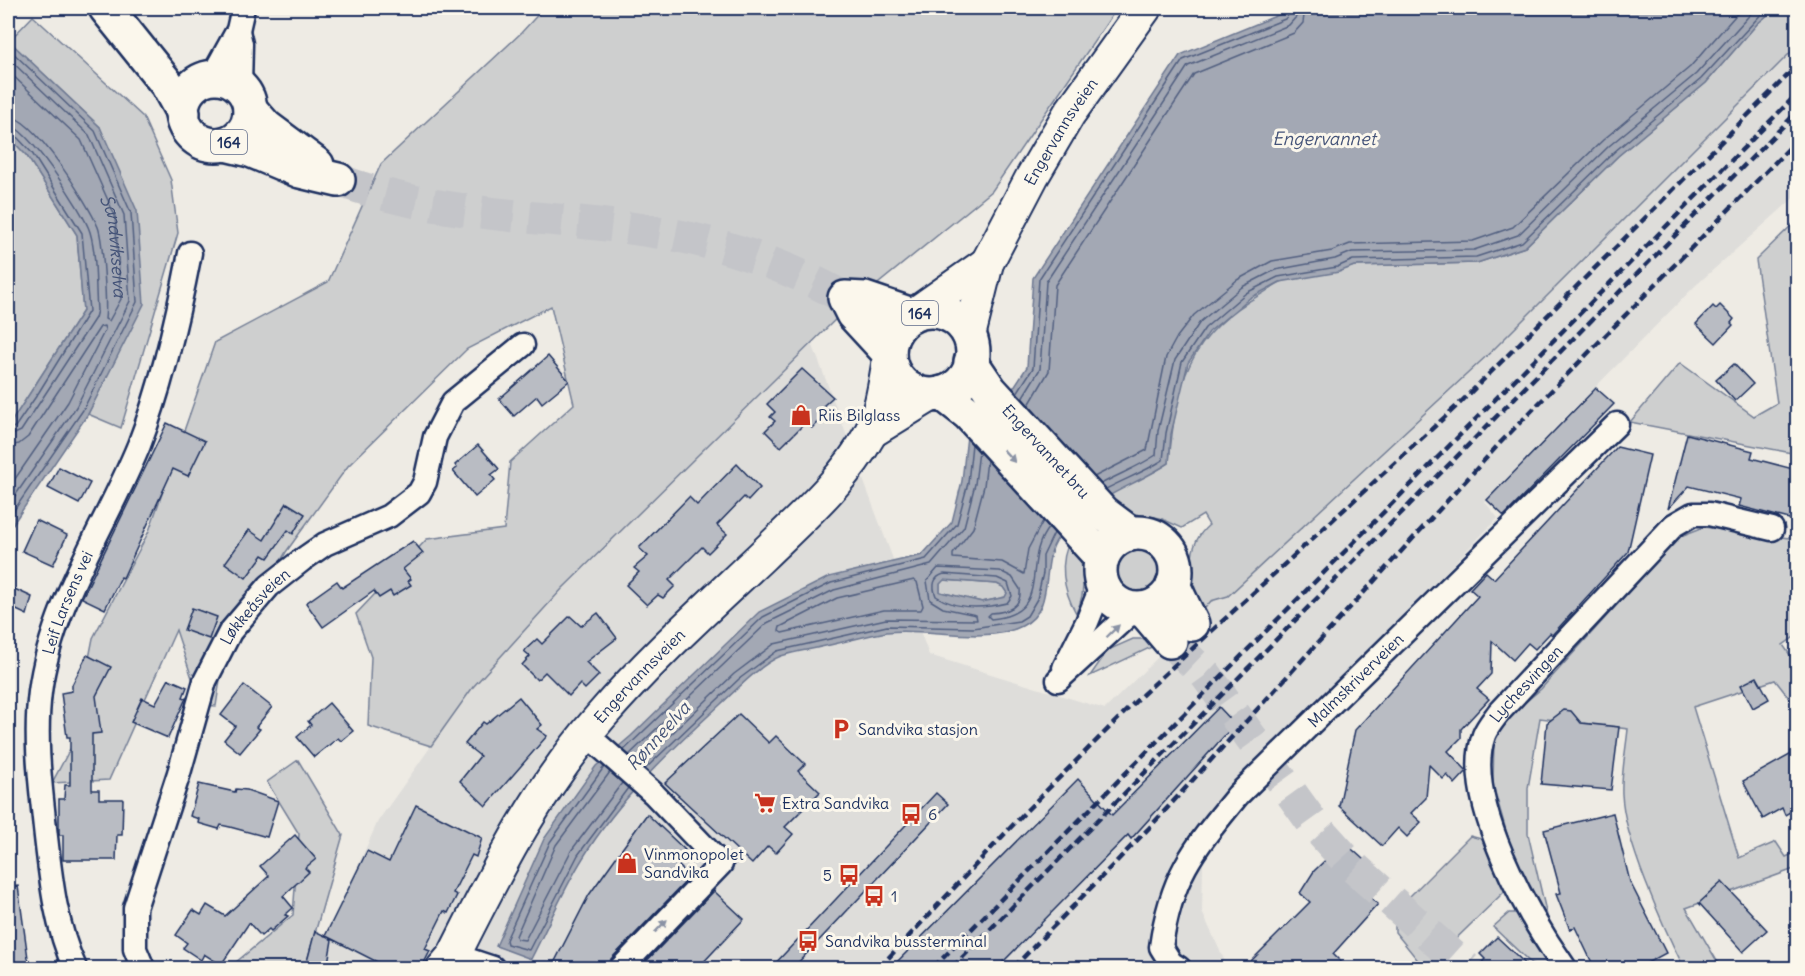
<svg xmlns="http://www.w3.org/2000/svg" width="1805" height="976" font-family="Delius,sans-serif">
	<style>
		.built { fill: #deddda }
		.green { fill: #cecfcf; stroke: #747f96; stroke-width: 1.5 }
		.water { fill: #a3a8b4; stroke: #6d7892; stroke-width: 1.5; fill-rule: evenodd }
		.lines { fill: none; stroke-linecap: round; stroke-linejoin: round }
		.shore { stroke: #515f80; stroke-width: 1.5 }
		.building { fill: #b9bcc3; stroke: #1b2f5e; stroke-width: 1.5 }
		.primary-tunnel { stroke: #c4c5c9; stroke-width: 33; stroke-dasharray: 33 16; stroke-linecap: butt }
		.minor-casing { stroke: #1b2f5e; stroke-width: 27 }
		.secondary-casing { stroke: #1b2f5e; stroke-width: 36 }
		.primary-casing { stroke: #1b2f5e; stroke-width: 38 }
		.minor { stroke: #fbf7ec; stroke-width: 22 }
		.secondary { stroke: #fbf7ec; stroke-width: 32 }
		.primary { stroke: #fbf7ec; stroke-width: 33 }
		.rail { stroke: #1b2f5e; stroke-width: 4.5; stroke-dasharray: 9 4.5; stroke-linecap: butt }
		.oneway { fill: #8b93a5 }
		.labels { text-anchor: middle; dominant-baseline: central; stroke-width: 6; stroke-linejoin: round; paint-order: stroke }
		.shield { fill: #fbf7ec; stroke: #5e6b89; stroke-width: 1.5 }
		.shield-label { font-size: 15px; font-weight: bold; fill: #1b2f5e }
		.street-label { font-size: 16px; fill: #1b2f5e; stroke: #fbf7ec }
		.poi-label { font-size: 16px; fill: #1b2f5e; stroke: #fbf7ec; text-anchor: start }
		.water-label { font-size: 18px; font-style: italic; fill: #445378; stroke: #fbf7ec }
	</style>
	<rect width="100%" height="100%" fill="#eeebe4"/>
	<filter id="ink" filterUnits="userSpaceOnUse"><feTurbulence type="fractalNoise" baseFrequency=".0167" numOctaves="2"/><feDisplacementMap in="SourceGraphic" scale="12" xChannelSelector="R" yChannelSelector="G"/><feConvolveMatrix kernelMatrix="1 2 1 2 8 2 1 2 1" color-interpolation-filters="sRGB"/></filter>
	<g filter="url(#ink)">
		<!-- built -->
		<path class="built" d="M1797 46V195L1695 286 1547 436 1485 502 1498 518 1375 645 1316 699 1204 817 1202 912 1228 968H312L378 821 473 687 562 589 812 343 929 655 1105 709 1192 624 1211 601 1228 596 1494 349Z"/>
		<!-- green -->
		<g class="green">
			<path d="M544 8H1117L992 191 841 314 562 589 473 687 431 746 368 726 371 657 356 614 427 539 504 529 510 462 574 404 551 306 467 349 348 466 286 552 223 660 216 706 201 705 176 630 109 780 52 783 72 745 93 638 149 531 215 342 328 282 381 164 521 33Z"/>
			<path d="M1776 8H1797V46L1494 349 1228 596 1211 601 1200 614C1194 582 1181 549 1209 525L1203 515 1182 528 1160 518 1129 513 1106 496C1127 484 1148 477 1169 463 1176 383 1188 334 1263 293 1270 289 1275 284 1283 281 1306 274 1331 276 1354 266L1477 263 1525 247 1618 156 1706 83 1757 24Z"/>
			<path d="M33 16 143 117 171 180 178 233 121 428 88 414 143 304 100 127 9 41Z"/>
			<path d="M8 136 27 156 77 235 83 311 8 427Z"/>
			<path d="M1797 220V454L1630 422 1680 363 1754 416 1777 403 1756 260Z"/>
			<path d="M1704 527 1797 539V635L1783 645 1797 665V708L1775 680 1693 707 1739 858 1776 842 1786 857 1797 852V868L1686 908 1721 968H1684C1663 926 1624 840 1622 794 1621 773 1626 750 1628 729L1540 718 1528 788V834L1551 933 1517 869 1493 785 1494 739 1510 715 1541 689 1678 537Z"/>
			<path d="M1071 539C1084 559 1088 590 1076 613 1063 590 1058 562 1071 539Z"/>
			<circle cx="1137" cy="571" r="22"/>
			<path d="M943 580 997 584 1003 587 1007 593 1006 597 982 602 940 592V584Z"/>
			<path d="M1133 639H1147L1156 645 1090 676 1108 650Z"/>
			<path d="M298 760 343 835 305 968H229L293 915 299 834 267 782Z"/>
			<path d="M1470 836 1493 842 1507 889 1433 961 1420 963 1395 932V911Z"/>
			<path d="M1509 913H1521L1557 968H1536L1493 927Z"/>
		</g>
		<!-- water -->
		<g class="water">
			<path d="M1281 8H1776L1757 24 1706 83 1618 156 1525 247 1477 263 1354 266 1339 272 1280 282 1250 298 1209 332 1188 363 1171 434 1169 463C1131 488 1086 499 1058 538 1039 564 1057 609 1022 626 985 645 928 627 887 632 868 635 849 641 830 645 814 649 796 651 781 656 762 663 736 690 721 704 671 750 619 799 583 858 563 890 548 926 531 959L496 946 544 839 596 766 631 736 759 612 829 577 922 555 952 522 962 481 967 436 993 419 1027 367 1033 278 1180 55 1283 13ZM944 580 997 584 1003 587 1007 593 1005 597 982 602 940 592V584Z"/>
			<path d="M8 40 100 127 137 211 144 304 88 414 8 531V427L83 311 77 235 27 156 8 136Z"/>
		</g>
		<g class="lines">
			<!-- shore -->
			<g class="shore">
				<path d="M8 48 95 131 131 213 137 302 83 410 8 519"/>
				<path d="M8 58 89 135 124 215 130 301 76 407 8 506"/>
				<path id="s1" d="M8 71 81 140 115 216 121 299 109 321 105 319C107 305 103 240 98 227 88 203 34 117 8 116"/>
				<path d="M8 125C27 126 84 212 90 232 97 256 95 286 97 310L95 318 21 431 8 437"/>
				<path d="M8 132 14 134 32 153 82 233 89 311 39 392 15 427 8 429"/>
				<path d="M1017 393 1033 368 1039 279 1183 60 1285 19 1289 14 1288 8"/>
				<path d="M1022 398 1040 369 1046 282 1188 66 1289 25 1296 17V8"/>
				<path d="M1029 405 1049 371 1055 285 1194 74 1294 33 1303 23 1305 8"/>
				<path d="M8 446 19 444 28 437 100 327 104 326 105 330 68 402 8 489"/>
				<path d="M987 460 984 486 973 528 953 554V558L1002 562 1024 574 1028 549 1043 521"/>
				<path d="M1094 477 1147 450 1166 357 1177 337 1194 315 1237 280 1272 261 1332 251 1350 244 1473 241 1513 227 1603 140 1690 67 1742 8"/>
				<path d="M1101 484C1119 474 1138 467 1156 455L1158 431 1175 360 1200 322 1242 287 1275 270 1335 259 1352 252 1474 250 1518 235 1609 146 1696 74 1756 8"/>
				<path d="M1106 489C1125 479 1144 472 1163 460L1166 433 1182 362 1205 328 1246 293 1278 277 1337 267 1353 260 1476 257 1522 242 1614 152 1701 79 1767 8"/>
				<path d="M944 574 997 578 1008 583 1012 596 1007 603C985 608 956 610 936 596 932 586 933 577 944 574Z"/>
				<path d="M914 580 917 582 923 606 921 610H884L782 633 779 631 780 627 837 598Z"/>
				<path d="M624 750 763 617 831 583 926 559 957 524 968 483 972 444"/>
				<path d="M629 755 767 623 834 590 931 565 964 527 975 484 979 451"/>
				<path d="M640 764 734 674 774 644 886 619 977 620 976 615 943 608 930 600 927 581 938 568 1000 571 1012 577 1020 589C1022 608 1007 612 991 613L988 616 991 619C1054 613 1020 562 1049 527"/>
				<path d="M604 767 550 842 506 940 507 944 529 950 578 855 628 788"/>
				<path d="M645 769 739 679 777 651 887 626 973 628 1019 621 1027 616 1037 599 1043 573V556L1054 533"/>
				<path d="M610 772 556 845 516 936 517 939 525 940 571 851 622 783"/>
			</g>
		</g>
		<!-- building -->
		<g class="building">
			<path d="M1720 305 1734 319 1731 323 1733 325 1716 343 1696 324 1713 306 1716 309Z"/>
			<path d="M548 356 569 381 542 403 537 396 514 416 499 399Z"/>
			<path d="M1734 364 1753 384 1735 401 1716 380Z"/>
			<path d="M802 369 833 397 823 406 828 411 812 428 806 422 781 447 765 431 775 421 770 417 775 412 767 404Z"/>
			<path d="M1596 388 1614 404 1504 516 1487 500Z"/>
			<path d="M167 423 205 441 188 476 173 469 123 578 121 577 105 609 82 598Z"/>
			<path d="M1687 434 1753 451 1751 458 1797 470V521L1739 506 1741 499 1689 486 1668 509Z"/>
			<path d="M478 445 499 469 491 475 495 480 475 497 453 471 457 468 455 465Z"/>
			<path d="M1617 447 1650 455 1628 552 1552 635 1550 633 1535 649 1528 643 1513 660 1492 641 1491 674 1477 689 1489 699 1461 729V738L1448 751 1467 771 1455 784 1447 775 1443 779 1429 765 1426 798 1411 813 1421 822 1407 837 1398 828 1382 846 1339 806 1355 730 1478 596 1470 589 1486 572 1494 579Z"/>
			<path d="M737 464 760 488 748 501 744 497 717 525 727 534 708 553 702 547 669 580 675 586 663 598 658 595 647 605 626 585 639 572 634 568 648 556 639 548 689 497 697 505Z"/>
			<path d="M59 467 90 483 79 504 48 488Z"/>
			<path d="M287 503 305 514 293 534 288 530 268 558 263 555 246 578 225 563 249 530 264 540Z"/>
			<path d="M36 520 67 535 53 565 22 551Z"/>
			<path d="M413 541 423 553 403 569 411 579 408 581 411 585 393 596 390 591 379 598 374 591 323 627 306 603 337 581 342 588Z"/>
			<path d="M8 586 32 597 27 615 8 606Z"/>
			<path d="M192 608 217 617 209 639 184 630Z"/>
			<path d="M598 613 617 638 586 662 599 675 585 689 580 684 569 696 545 672 537 680 522 665 530 656 524 651 537 639 542 644 570 616 581 626Z"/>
			<path d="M87 655 111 667 96 696 101 733 92 734V790H99V799H123L122 835H117L116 860H63V835H59V799H64L65 785H70V737H67L61 693 72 691V685Z"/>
			<path d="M1757 677 1769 699 1753 708 1741 685Z"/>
			<path d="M169 679 187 687 183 697 186 698 168 738 131 722 142 698 155 704Z"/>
			<path d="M244 685 272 707 256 727 260 729 240 753 224 740 235 726 221 715Z"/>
			<path d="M519 697 542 725 537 729 547 736 486 806 460 781 480 756 465 744 483 722 486 724Z"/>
			<path d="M329 703 353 731 341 741 338 738 314 757 297 737 311 725 308 721Z"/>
			<path d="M1219 707 1235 724 1131 839 1128 835 996 969H890L1078 779 1112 815Z"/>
			<path d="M1564 710 1571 711 1581 723 1619 727 1611 790 1541 784 1547 723Z"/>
			<path d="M739 714 769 743 776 736 805 764 798 771 820 792 785 827 793 834 776 853 768 846 752 864 665 783Z"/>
			<path d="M1797 751V808L1785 815 1782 808 1763 819 1743 781Z"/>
			<path d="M199 784 235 792 236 789 247 790 278 801 267 837 230 827 221 825 219 829 198 823 199 819 190 816Z"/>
			<path d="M936 793 948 804 792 969H770Z"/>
			<path d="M416 805 482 838 476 857 472 855 453 893 457 895 448 913 444 911 425 949 430 951 421 969H391L326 936 332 940 327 969H305L315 931 325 936 367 851 389 862Z"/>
			<path d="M1613 813 1630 882 1666 953 1636 969H1595L1575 927 1570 930 1556 894 1561 893 1544 830Z"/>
			<path d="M647 814 685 850 674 861 690 877 611 959 608 969H551L589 895Z"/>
			<path d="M295 835 316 859 305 868 309 872 283 896 293 908 285 915 288 916 271 931 269 929 261 936 249 923 221 965 204 954 201 960 183 948 187 943 176 935 193 910 201 915 207 905 225 916 269 876 260 866Z"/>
			<path d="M1344 842 1382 876 1366 894 1378 904 1333 954 1348 969H1243L1310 902 1300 893 1314 871Z"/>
			<path d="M1722 882 1767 930 1743 952 1699 903Z"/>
			<path d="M18 886 28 958 33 969H8V887Z"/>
			<path d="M714 891 744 919 697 969H639Z"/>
			<path d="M1497 937 1531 969H1476L1485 959 1480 954Z"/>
		</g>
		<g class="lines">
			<!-- primary-tunnel -->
			<g class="primary-tunnel">
				<path d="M338 180C453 222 562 213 679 236 737 248 794 269 845 298"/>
				<path d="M1170 641 1206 675 1312 822 1348 862 1466 968"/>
			</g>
			<defs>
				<g id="minor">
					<path d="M238 31 241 44 240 86"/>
					<path d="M212 77 238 30 243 8"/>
					<path d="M1064 668 1087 622 1102 585"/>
					<path d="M1058 680 1135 609"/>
					<path d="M586 734 653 793 721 864 621 968"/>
					<path d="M454 955 493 968"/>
					<path id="s2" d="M75 968C56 927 51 881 46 837 41 789 34 741 40 692 51 604 106 526 139 445 162 386 178 315 190 253"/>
					<path id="s3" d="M143 968 135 949V908L179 773 205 681 230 632 269 586 302 560 325 544 389 516 419 493 425 482 435 437 453 402 523 345"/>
					<path id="s4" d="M1179 968 1171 963 1161 947C1171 875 1194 849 1238 795L1617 424"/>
					<path id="s5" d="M1565 968C1529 917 1461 799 1484 735 1487 727 1494 719 1499 712L1674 525 1693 514H1709L1772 529"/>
				</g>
				<g id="secondary">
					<path d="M916 313 987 263"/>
					<path id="s6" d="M969 336 987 263 1032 177 1069 114 1145 8"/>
					<path d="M871 432 931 395"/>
					<path id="s7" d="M443 968 454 955C497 870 537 789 601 716 650 659 707 608 762 556 800 519 844 481 870 434 881 412 885 383 889 359"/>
				</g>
				<g id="primary">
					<path d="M106 8 167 84 183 113"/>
					<circle cx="216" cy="111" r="34"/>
					<path d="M250 109 266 127 317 165"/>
					<path d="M225 144 250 150 300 171 338 180"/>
					<circle cx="931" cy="353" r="42"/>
					<path d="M889 353 853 314 845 298 865 299 912 315"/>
					<path id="s8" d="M971 362 990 390 1103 513 1131 534"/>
					<path d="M942 393 969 414 1102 558"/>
					<circle cx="1138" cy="571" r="38"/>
					<path d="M1173 585 1192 624"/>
					<path d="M1143 609 1170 641"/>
				</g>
			</defs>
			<!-- minor casing -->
			<use href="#minor" class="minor-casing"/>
			<!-- secondary casing -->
			<use href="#secondary" class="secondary-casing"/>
			<!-- primary casing -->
			<use href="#primary" class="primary-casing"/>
			<!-- minor -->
			<use href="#minor" class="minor"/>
			<!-- secondary -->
			<use href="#secondary" class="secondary"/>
			<!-- primary -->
			<use href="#primary" class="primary"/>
			<!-- rail -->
			<g class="rail">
				<path d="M879 968 1027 810 1142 695 1459 404 1798 65"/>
				<path d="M933 968 1798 93"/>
				<path d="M952 968 1798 111"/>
				<path d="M1013 968 1149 828 1500 443 1798 139"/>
			</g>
		</g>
		<!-- one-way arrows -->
		<defs><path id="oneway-solid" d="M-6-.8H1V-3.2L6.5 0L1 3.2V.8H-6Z" transform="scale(1.5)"/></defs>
		<g class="oneway">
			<use href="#oneway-solid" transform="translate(1009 456) rotate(47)"/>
			<use href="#oneway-solid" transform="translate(1113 631) rotate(-44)"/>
			<use href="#oneway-solid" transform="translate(661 926) rotate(-46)"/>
		</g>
	</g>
	<!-- icons -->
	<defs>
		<symbol id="shop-bare" viewBox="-9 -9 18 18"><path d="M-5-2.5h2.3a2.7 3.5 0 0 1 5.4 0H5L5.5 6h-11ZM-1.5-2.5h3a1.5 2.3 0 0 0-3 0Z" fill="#c8321e" stroke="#fbf7ec" stroke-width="2.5" paint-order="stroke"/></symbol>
		<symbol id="parking-bare" viewBox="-9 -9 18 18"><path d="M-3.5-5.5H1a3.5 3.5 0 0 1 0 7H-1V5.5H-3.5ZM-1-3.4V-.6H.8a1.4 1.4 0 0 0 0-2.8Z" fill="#c8321e" stroke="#fbf7ec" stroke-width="2.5" paint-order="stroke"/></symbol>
		<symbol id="supermarket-bare" viewBox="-9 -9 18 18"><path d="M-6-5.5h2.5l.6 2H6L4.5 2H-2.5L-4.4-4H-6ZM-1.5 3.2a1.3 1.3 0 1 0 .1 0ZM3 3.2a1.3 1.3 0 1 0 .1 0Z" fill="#c8321e" stroke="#fbf7ec" stroke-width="2.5" paint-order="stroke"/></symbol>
		<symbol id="bus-bare" viewBox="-9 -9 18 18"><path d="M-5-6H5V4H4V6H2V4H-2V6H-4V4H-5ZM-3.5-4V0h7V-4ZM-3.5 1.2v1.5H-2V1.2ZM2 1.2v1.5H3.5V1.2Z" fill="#c8321e" stroke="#fbf7ec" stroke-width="2.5" paint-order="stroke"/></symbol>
	</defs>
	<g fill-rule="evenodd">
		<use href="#shop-bare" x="786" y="400" width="30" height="30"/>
		<use href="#parking-bare" x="826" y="714" width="30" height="30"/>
		<use href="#supermarket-bare" x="750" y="788" width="30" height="30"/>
		<use href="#bus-bare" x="896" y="799" width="30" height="30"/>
		<use href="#shop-bare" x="612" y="848" width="30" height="30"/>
		<use href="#bus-bare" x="834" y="860" width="30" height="30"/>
		<use href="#bus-bare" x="859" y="881" width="30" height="30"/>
		<use href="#bus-bare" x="793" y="926" width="30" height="30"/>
	</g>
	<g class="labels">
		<!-- shield labels -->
		<g class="shield">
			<rect x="211" y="130" width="36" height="24" rx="4.5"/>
			<rect x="902" y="301" width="36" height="24" rx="4.5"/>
		</g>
		<g class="shield-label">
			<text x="229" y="142">164</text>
			<text x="920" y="313">164</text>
		</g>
		<!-- street labels -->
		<g class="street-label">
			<text stroke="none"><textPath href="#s6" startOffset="226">Engervannsveien</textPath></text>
			<text stroke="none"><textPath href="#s8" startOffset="117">Engervannet bru</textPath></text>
			<text stroke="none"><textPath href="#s2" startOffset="374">Leif Larsens vei</textPath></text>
			<text stroke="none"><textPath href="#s3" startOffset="390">Løkkeåsveien</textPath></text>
			<text stroke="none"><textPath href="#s7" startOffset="354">Engervannsveien</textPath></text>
			<text stroke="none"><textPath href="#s4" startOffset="366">Malmskriverveien</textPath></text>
			<text stroke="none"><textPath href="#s5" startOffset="320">Lychesvingen</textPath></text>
		</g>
		<!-- poi labels -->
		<g class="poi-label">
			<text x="818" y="415">Riis Bilglass</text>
			<text x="858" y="729">Sandvika stasjon</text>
			<text x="782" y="803">Extra Sandvika</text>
			<text x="928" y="814">6</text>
			<text x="644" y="854">Vinmonopolet<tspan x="644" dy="18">Sandvika</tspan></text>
			<text x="832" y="875" text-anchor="end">5</text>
			<text x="891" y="896">1</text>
			<text x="825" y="941">Sandvika bussterminal</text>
		</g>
		<!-- water labels -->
		<g class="water-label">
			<text x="1324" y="138">Engervannet</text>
			<text stroke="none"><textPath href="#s1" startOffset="213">Sandvikselva</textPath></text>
			<text transform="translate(658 736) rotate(-48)">Rønneelva</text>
		</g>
	</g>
	<!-- margin -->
	<rect width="1805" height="976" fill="none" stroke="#fbf7ec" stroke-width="30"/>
	<rect x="15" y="15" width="1775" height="946" fill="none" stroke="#1b2f5e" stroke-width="2" filter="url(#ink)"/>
</svg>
